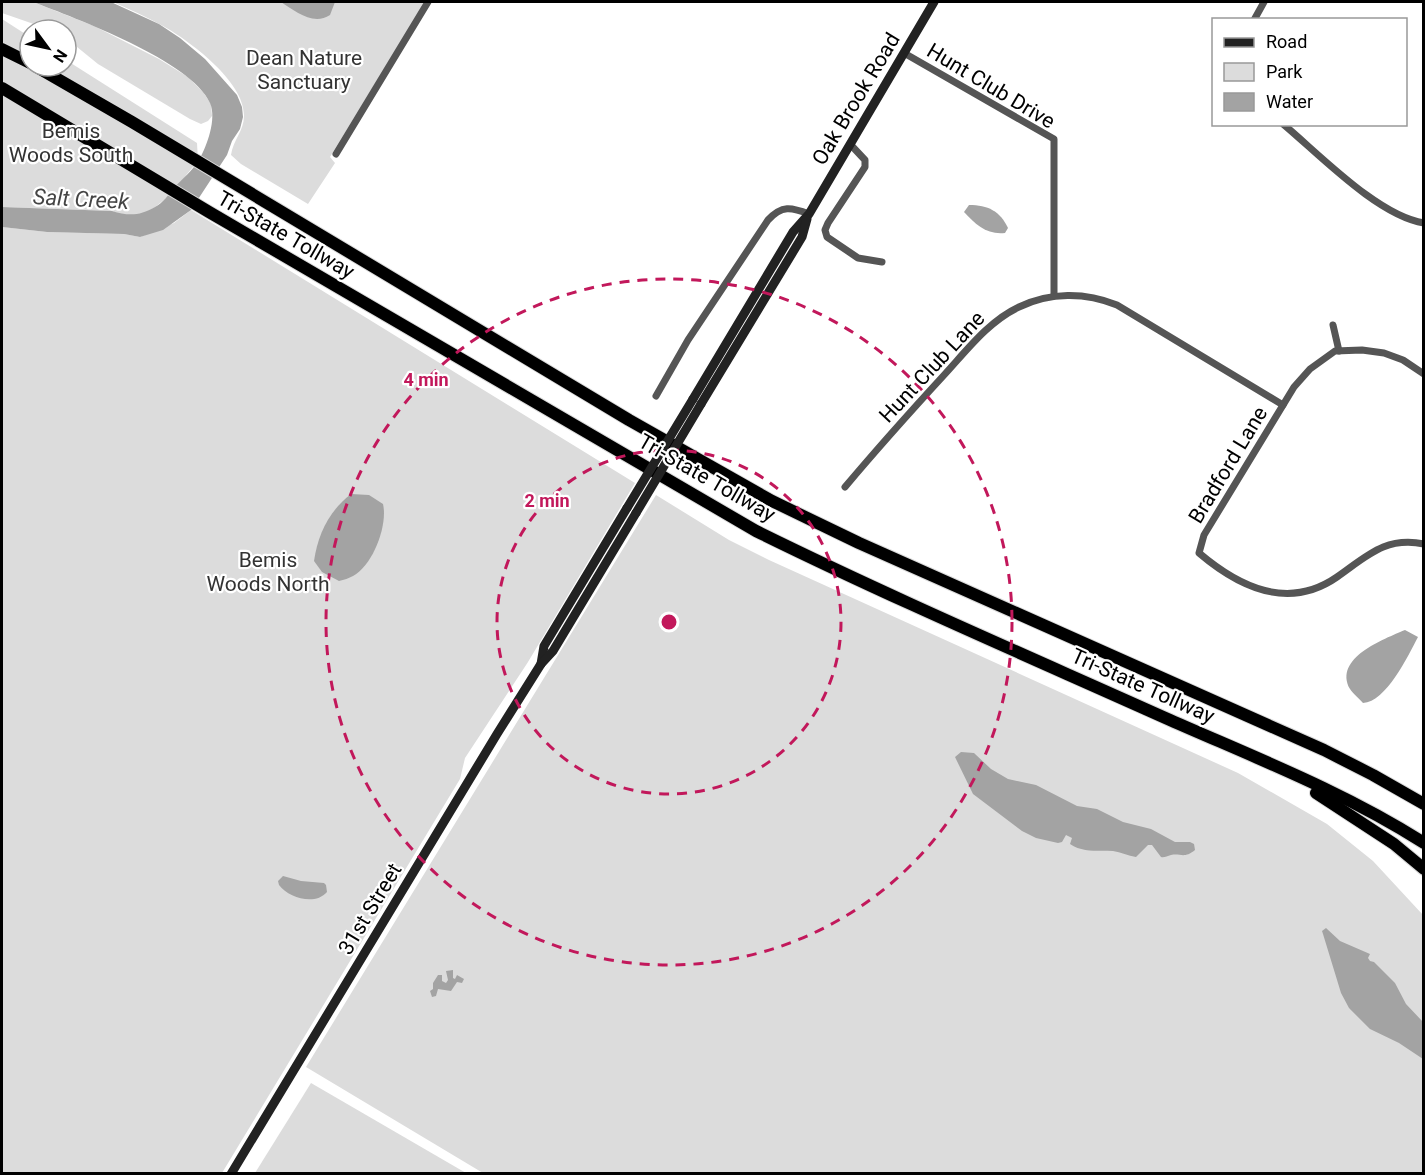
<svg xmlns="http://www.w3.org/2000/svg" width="1425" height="1175" font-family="Roboto,sans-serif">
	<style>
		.green { fill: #dcdcdc }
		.water { fill: #a3a3a3 }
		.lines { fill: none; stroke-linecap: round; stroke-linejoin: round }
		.highway-casing { stroke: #dbdbdb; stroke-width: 14 }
		.street { stroke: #555; stroke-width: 7 }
		.secondary { stroke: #222; stroke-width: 9 }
		.highway { stroke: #000; stroke-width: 12 }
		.secondary-bridge { stroke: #222; stroke-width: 9 }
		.ring { fill: none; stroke: #c2185b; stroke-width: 3; stroke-dasharray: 10 8 }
		.labels { text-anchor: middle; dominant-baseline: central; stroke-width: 4.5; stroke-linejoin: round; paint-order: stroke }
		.park-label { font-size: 21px; fill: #333; stroke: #fff }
		.street-label { font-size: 21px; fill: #000; stroke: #fff }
		.water-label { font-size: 22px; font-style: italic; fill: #444; stroke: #fff }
		.centre { fill: #c2185b; stroke: #fff; stroke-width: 3 }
		.ring-label { font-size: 18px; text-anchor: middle; font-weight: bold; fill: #c2185b; stroke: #fff; stroke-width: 4.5; stroke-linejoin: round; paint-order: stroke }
	</style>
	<rect width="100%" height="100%" fill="#fff"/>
	<!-- green -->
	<g class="green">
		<path d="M2 2H33L94 26 159 59 188 77 203 92 211 104 212 116 208 121 201 124 190 119 98 64 66 38V30H51L2 13Z"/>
		<path d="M113 2H425L330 157 335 163 308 204 241 164 231 155C233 140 244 131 244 116 245 82 190 41 163 26 147 17 129 9 113 2Z"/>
		<path d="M2 19 30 37V66H66V60L197 143 198 161C181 180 155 221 125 216 121 215 116 213 112 211L2 207Z"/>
		<path d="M191 210 635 483 528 662 465 758 460 779 222 1173H2V227L47 232 124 234 140 237 174 223Z"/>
		<path d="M656 495 729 540 769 560 1238 773 1327 824 1373 861 1423 915V1173H483L306 1067Z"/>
		<path d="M311 1083 466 1173H255Z"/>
	</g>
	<!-- water -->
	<g class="water">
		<path d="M33 2H111L159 24 180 38 205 59 237 95 242 107 243 117 240 129 232 141 227 155 191 210 163 230 140 237 124 234 47 232 2 227V207L112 211C128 216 140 216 155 207 163 203 169 194 174 188 182 179 193 170 199 160 207 146 217 119 210 103 192 61 75 18 33 2Z"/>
		<path d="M281 2H335L330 15C313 26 295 11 281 2Z"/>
		<path d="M969 205C988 205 1000 211 1008 228L1005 233C987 235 976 225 964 212Z"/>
		<path d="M351 494 369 495 383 504C388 525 373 565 353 576 349 578 344 580 339 581L322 572 314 561C318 534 329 511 351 494Z"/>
		<path d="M1405 630 1418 637C1408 656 1386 702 1363 703 1359 698 1353 694 1350 689 1333 658 1384 639 1405 630Z"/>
		<path d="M961 752 974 753 991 769 1008 779 1036 785 1077 806 1097 809 1123 822 1151 829 1175 842H1190L1194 844 1195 850C1184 859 1181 853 1171 855 1167 856 1164 858 1161 857L1152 845H1148L1136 857C1128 856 1121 852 1113 851 1098 850 1083 853 1070 844L1072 838 1066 835 1062 842 1058 843 1036 838 1022 831 973 794 955 757Z"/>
		<path d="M283 876 301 881 324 883 326 885 327 892C315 906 289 898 279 885L278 881Z"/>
		<path d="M1326 928 1340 941 1370 954 1368 958 1370 961 1374 962 1395 983 1406 1004 1423 1022V1059L1399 1043 1370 1029 1349 1008 1341 993 1323 934 1322 931Z"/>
		<path d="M453 970V978L455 979 457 975 464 979 462 983 457 982 451 991 438 989 436 996 432 997 430 991 433 989V983L438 975H442V981L446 983 448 980 446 971Z"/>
	</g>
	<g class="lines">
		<defs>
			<g id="highway">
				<path d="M2 49 30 63"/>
				<path d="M35 66 132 122 629 420 772 501 859 543 1324 750 1373 775 1424 804"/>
				<path d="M2 88 209 212 756 531C892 598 1032 658 1170 720 1256 758 1344 792 1424 843"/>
				<path d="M1316 793 1394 844 1424 869"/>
			</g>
		</defs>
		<!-- highway casing -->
		<use href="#highway" class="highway-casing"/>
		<!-- street -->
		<g class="street">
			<path d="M1254 20 1264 2"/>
			<path d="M904 53 1054 139V296"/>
			<path d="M1283 124C1319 154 1378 216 1424 223"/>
			<path d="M850 144 865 160V167L828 223 825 230 827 237 858 258 882 262"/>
			<path d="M336 154 428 2"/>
			<path d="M1333 325 1339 351"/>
			<path d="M1424 374 1403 360 1384 353 1362 350 1335 351 1310 369 1294 387 1204 535 1199 553C1239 587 1288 611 1337 577 1366 557 1385 536 1424 544"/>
			<path d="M656 396 688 340 768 220C782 205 791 207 809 214"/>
			<path d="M845 487C877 449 911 411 945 374 967 350 989 321 1019 307 1050 292 1085 292 1117 305L1283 405"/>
		</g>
		<!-- secondary -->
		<g class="secondary">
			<path d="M693 399 793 232 809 214 934 2"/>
			<path d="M701 404 802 237 807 219"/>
			<path d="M541 664 544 646 627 508"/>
			<path d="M231 1174 497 734 541 664 553 651 636 513"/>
		</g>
		<!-- highway -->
		<use href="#highway" class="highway"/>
		<!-- secondary-bridge -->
		<g class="secondary-bridge">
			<path d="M627 508 693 399"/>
			<path d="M636 513 701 404"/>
		</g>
	</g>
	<!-- distance rings -->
	<g class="ring">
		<circle cx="669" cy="622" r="172"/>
		<circle cx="669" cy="622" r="343"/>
	</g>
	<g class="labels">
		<!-- park labels -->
		<g class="park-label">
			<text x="304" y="58">Dean Nature<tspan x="304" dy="24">Sanctuary</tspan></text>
			<text x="71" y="131">Bemis<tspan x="71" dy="24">Woods South</tspan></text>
			<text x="268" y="560">Bemis<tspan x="268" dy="24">Woods North</tspan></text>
		</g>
		<!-- street labels -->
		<g class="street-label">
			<text transform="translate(991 86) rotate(31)">Hunt Club Drive</text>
			<text transform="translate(856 99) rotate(-59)">Oak Brook Road</text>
			<text transform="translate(286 235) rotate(30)">Tri-State Tollway</text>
			<text transform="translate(932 367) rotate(-47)">Hunt Club Lane</text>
			<text transform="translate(1228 465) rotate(-59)">Bradford Lane</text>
			<text transform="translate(707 478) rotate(30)">Tri-State Tollway</text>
			<text transform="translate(1143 686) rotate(24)">Tri-State Tollway</text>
			<text transform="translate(370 909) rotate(-59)">31st Street</text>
		</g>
		<!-- water labels -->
		<g class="water-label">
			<text transform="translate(81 199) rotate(3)">Salt Creek</text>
		</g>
	</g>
	<circle cx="669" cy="622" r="9" class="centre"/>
	<g class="ring-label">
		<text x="426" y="386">4 min</text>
		<text x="547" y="507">2 min</text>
	</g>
	<!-- border -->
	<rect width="1425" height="1175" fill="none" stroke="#000000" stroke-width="6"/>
	<!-- legend -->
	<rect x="1212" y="18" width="195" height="108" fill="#ffffff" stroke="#999999" stroke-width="1.5"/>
	<rect x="1224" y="38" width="30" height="9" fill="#222222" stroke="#999999" stroke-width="1.5"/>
	<text x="1266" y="48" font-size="18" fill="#000000">Road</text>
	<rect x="1224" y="63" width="30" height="18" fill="#dcdcdc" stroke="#999999" stroke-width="1.5"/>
	<text x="1266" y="78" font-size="18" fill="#000000">Park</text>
	<rect x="1224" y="93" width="30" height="18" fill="#a3a3a3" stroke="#999999" stroke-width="1.5"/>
	<text x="1266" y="108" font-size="18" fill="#000000">Water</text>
	<!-- north arrow -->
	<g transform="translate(48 48) rotate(123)"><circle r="28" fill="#ffffff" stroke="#999999" stroke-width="1.5"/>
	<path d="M0-4.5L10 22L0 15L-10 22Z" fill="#000000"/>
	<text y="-9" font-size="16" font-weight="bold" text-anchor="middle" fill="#000000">N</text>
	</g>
</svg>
